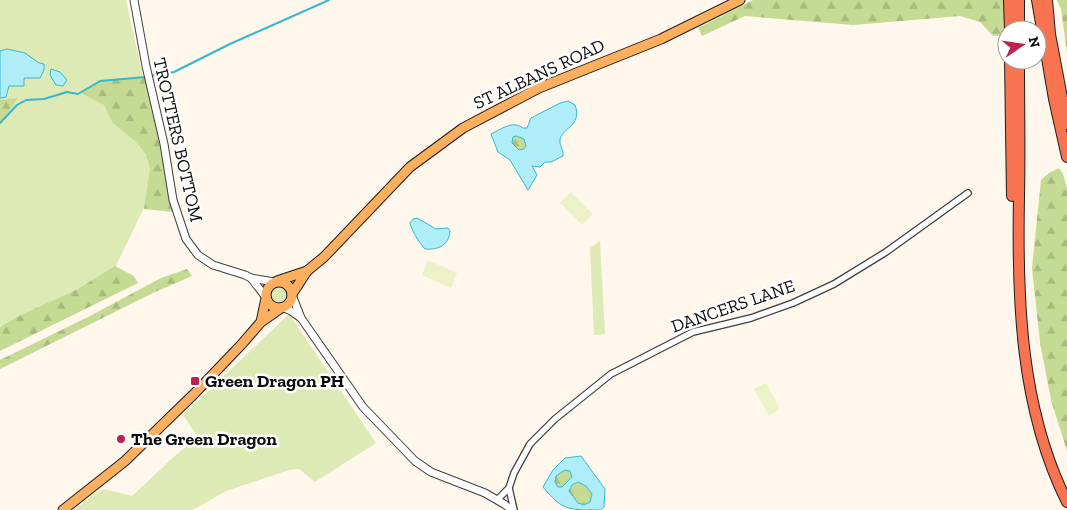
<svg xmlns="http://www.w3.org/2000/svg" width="1067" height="510" font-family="'Zilla Slab',serif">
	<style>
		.grass { fill: #ddeab5 }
		.forest { fill: url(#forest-firs) }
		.pitch { fill: #edf1c7 }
		.water { fill: #afeef8; stroke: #34b8d0; fill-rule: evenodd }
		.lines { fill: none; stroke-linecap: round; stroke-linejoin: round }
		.stream { stroke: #34b8d0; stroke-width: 2 }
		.minor-casing { stroke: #3f3f3f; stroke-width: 8 }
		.tertiary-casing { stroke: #3f3f3f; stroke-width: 9 }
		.primary-casing { stroke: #1d1d1d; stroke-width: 11 }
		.motorway-casing { stroke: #1d1d1d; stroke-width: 12 }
		.minor { stroke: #fff; stroke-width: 5.5 }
		.tertiary { stroke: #fff; stroke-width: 7 }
		.primary { stroke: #fcaf5f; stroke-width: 9 }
		.motorway { stroke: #f87451; stroke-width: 10 }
		.poi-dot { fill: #bf214f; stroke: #fff; stroke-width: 2 }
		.labels { text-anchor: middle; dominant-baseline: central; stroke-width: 5; stroke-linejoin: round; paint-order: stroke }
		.street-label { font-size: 18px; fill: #0c0c0c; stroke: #fff }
		.poi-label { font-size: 18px; font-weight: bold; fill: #0c0c0c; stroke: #fff; text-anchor: start }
	</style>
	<defs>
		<pattern id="forest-firs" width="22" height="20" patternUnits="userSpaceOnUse" patternTransform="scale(1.25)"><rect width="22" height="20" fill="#c5db94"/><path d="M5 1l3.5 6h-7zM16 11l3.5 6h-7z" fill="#a8bb7e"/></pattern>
	</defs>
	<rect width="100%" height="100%" fill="#fff6ec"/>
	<!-- grass -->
	<g class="grass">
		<path d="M0 0H126L142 73 153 189 114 270 0 338Z"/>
		<path d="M600 241 605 334 594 335 590 248Z"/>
		<circle cx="279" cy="295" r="10"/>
		<path d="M288 315 291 317 376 443 315 482 299 469 289 470 226 491 193 510H74L96 493 104 489 132 496 177 454 198 437 183 415Z"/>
	</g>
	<!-- forest -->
	<g class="forest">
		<path d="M753 0H1005L1007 35 993 36 980 22 960 16 853 25 745 16 702 36 698 28Z"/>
		<path d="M1057 0H1067V52L1061 9Z"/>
		<path d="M146 77 173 212 144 209 150 169 146 154 135 141 113 123 104 105 81 93 100 81Z"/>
		<path d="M18 98 0 124V100Z"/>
		<path d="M516 136 524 139 525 143V149L519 150 512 143 513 137Z"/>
		<path d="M1059 168 1063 174 1067 188V451L1051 400 1040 342 1032 268 1041 180 1049 173Z"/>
		<path d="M115 266 134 276 138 283 0 351V327L19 316 78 289Z"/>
		<path d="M187 269 192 276 153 293 0 369V360L88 317 161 278Z"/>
		<path d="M565 470 570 471 573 477 562 487H558L555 482 556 476Z"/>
		<path d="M578 482 586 486 592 494 590 502 584 505 578 503 569 491 572 485Z"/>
	</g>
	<!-- pitch -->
	<g class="pitch">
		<path d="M571 192 593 214 582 225 560 203Z"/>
		<path d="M428 260 457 273 451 288 422 275Z"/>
		<path d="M766 383 780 409 769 416 754 389Z"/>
	</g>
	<!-- water -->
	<g class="water">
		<path d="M7 49 25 53 39 63 44 64V70L40 78H24V86H9L6 97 0 98V51Z"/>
		<path d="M51 69 60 72 67 80 63 86 56 85 50 75Z"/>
		<path d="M568 101 575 105C583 126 561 128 560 140 559 146 564 149 563 156L551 162H545L540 167 532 166 537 175 528 190 510 160 498 152 491 134C502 129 512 120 523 128H527L531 118 560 103ZM516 136 524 139 526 146 524 149 519 150 512 143 513 137Z"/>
		<path d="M417 218 436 229 448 228 450 231C449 245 439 250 425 249 418 241 413 233 410 223L413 219Z"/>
		<path d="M581 456 605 489 604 507 600 510C567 510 562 510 543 487L553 470 565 458ZM565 470 570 471 572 477 562 487H558L555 482 556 476ZM578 482 586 486 592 494 590 502 584 505 578 503 569 491 572 485Z"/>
	</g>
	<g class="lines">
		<!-- stream -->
		<g class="stream">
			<path d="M150 76 174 72 230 44 329 0"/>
			<path d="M0 123 17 105 26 100 44 99 67 92 78 94 100 81 146 77"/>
		</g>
		<defs>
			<g id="minor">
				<path d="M497 500 509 488"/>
				<path d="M514 510 509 488 514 473 530 444 555 419 611 374 693 332 751 318 793 303 834 284 886 252 968 193"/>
			</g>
			<g id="tertiary">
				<path d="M134 0 146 66 164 144 173 200 186 239 198 255 213 265 245 275 251 278 274 282"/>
				<path d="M251 278 265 296"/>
				<path d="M292 295 301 318 363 407 415 461 431 472 485 493 504 504 512 510"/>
				<path d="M283 307 291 311 301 318"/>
			</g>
			<g id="primary">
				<path d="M277 281 307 271"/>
				<circle cx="279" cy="295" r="13"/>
				<path d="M292 294 307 271 324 257 410 167 463 128 539 88 661 39 740 0"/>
				<path d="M261 322 266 298"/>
				<path d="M63 510 125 461 194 394 241 345 261 322 281 308"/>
			</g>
			<g id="motorway">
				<path d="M1009 0 1010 30"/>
				<path d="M1019 0V30"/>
				<path d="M1037 0 1054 99 1067 157"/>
				<path d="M1047 0 1050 34 1067 124"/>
				<path d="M1010 60 1012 196"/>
				<path d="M1019 60C1019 106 1020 151 1019 197 1017 299 1020 408 1067 502"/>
			</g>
		</defs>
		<!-- minor casing -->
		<use href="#minor" class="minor-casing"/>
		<!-- tertiary casing -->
		<use href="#tertiary" class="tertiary-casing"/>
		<!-- primary casing -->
		<use href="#primary" class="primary-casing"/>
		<!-- motorway casing -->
		<use href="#motorway" class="motorway-casing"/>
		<!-- minor -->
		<use href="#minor" class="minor"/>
		<!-- tertiary -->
		<use href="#tertiary" class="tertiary"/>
		<!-- primary -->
		<use href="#primary" class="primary"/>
		<!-- motorway -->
		<use href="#motorway" class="motorway"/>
	</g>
	<!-- markers -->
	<g class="poi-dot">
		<rect x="190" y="376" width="10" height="10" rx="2.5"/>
		<circle cx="121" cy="439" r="5"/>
	</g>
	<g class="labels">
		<!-- street labels -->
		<g class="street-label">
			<text transform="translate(539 74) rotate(-25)">ST ALBANS ROAD</text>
			<text transform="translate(178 140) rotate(77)">TROTTERS BOTTOM</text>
			<text transform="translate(733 306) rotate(-19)">DANCERS LANE</text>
		</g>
		<!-- poi labels -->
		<g class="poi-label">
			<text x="205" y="381">Green Dragon PH</text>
			<text x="131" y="439">The Green Dragon</text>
		</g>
	</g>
	<!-- north arrow -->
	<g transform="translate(1022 45) rotate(77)"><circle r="24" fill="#ffffff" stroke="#9e9e9e"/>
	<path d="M0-4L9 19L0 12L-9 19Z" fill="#bf214f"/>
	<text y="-8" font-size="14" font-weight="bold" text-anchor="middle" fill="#0c0c0c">N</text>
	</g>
</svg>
